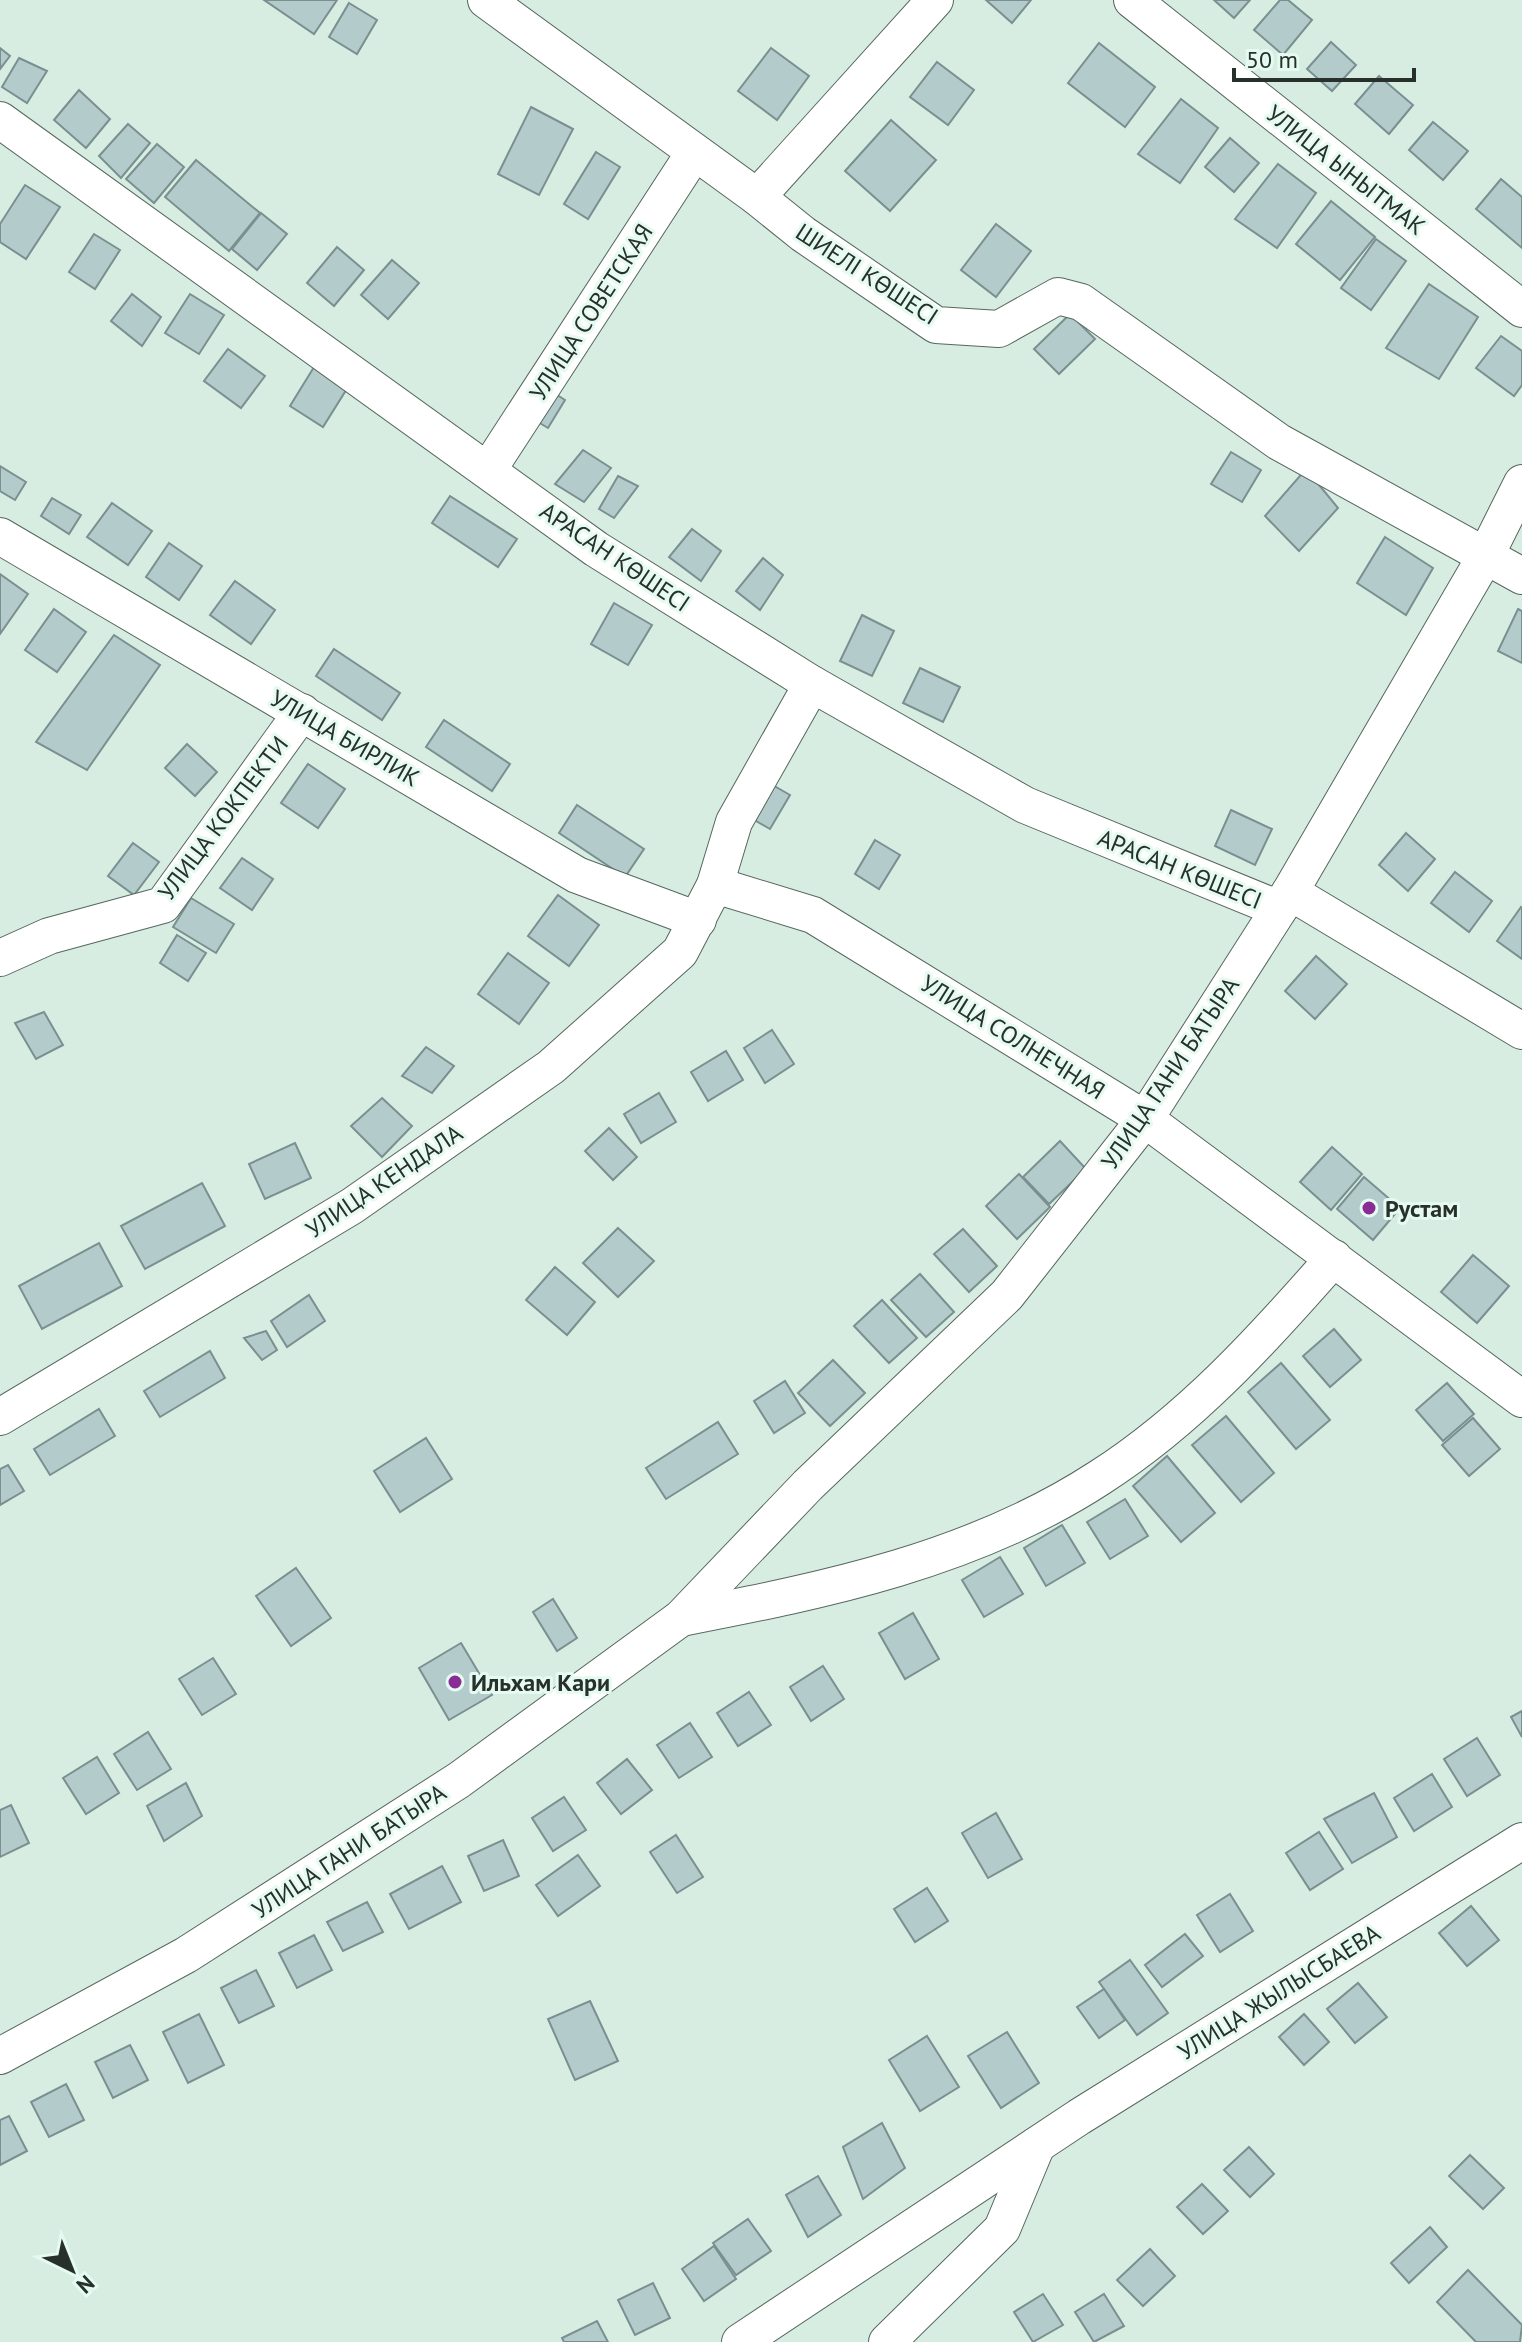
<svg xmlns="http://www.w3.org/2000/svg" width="1522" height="2342" font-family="'PT Sans',sans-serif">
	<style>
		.building { fill: #b3cbcb; stroke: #7a9090; stroke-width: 2 }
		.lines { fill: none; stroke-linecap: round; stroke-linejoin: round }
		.minor-casing { stroke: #55675e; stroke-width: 38 }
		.minor { stroke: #fff; stroke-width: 36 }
		.poi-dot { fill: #8a2c95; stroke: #e5faf0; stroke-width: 3 }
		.labels { text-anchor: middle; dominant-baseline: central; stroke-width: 6; stroke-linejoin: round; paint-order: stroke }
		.street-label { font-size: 24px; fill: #28302c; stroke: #e5faf0 }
		.poi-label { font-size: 24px; font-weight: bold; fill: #28302c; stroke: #e5faf0; text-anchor: start }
	</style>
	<rect width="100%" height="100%" fill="#d8ede2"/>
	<!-- building -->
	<g class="building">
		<path d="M264 0H337L314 34Z"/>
		<path d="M986 0H1031L1012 23Z"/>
		<path d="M1214 0H1250L1234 18Z"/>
		<path d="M1280 0H1288L1312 20 1283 55 1254 30Z"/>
		<path d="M349 3 377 20 357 54 329 37Z"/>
		<path d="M1331 42 1356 65 1332 91 1307 69Z"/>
		<path d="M1099 43 1155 87 1125 127 1068 83Z"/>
		<path d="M0 48 10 56 0 69Z"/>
		<path d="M771 48 809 76 777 120 738 91Z"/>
		<path d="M19 58 47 71 27 103 2 87Z"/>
		<path d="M937 62 974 90 948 125 910 97Z"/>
		<path d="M1379 76 1413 105 1389 134 1355 104Z"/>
		<path d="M79 90 110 119 86 148 54 120Z"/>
		<path d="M1181 99 1218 128 1180 183 1138 154Z"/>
		<path d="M531 107 573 129 539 195 498 174Z"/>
		<path d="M891 120 936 160 890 211 845 171Z"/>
		<path d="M1433 122 1468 151 1443 180 1409 150Z"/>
		<path d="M128 124 150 143 121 178 99 156Z"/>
		<path d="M1230 138 1259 163 1234 192 1205 167Z"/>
		<path d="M157 144 184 167 154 203 126 179Z"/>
		<path d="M596 152 620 167 588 219 564 204Z"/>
		<path d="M196 160 260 213 229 251 165 197Z"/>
		<path d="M1278 164 1316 193 1277 248 1235 219Z"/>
		<path d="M1501 179 1522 197V248L1476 209Z"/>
		<path d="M25 185 60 207 26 259 0 242V224Z"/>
		<path d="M1331 201 1375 237 1340 280 1296 244Z"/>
		<path d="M261 213 287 234 257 270 232 249Z"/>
		<path d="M996 224 1031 251 996 297 961 270Z"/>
		<path d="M94 234 120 250 95 289 69 272Z"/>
		<path d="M1376 239 1406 261 1371 310 1341 288Z"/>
		<path d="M337 247 364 270 334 306 307 283Z"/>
		<path d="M392 260 419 283 388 319 361 295Z"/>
		<path d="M1429 284 1478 317 1439 379 1386 348Z"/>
		<path d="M132 294 161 317 142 346 111 321Z"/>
		<path d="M190 294 224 315 199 354 165 333Z"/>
		<path d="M1070 314 1095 339 1059 374 1034 349Z"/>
		<path d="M1501 336 1522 351V385L1514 396 1476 368Z"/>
		<path d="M228 349 265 376 241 408 204 381Z"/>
		<path d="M314 367 348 387 323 427 290 406Z"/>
		<path d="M551 391 565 400 548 428 533 419Z"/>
		<path d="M583 450 611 468 584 502 555 484Z"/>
		<path d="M1231 452 1261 470 1242 502 1211 484Z"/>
		<path d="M0 466 26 482 15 500 0 491Z"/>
		<path d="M1306 469 1338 508 1299 551 1265 516Z"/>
		<path d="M618 476 638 486 614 518 599 509Z"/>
		<path d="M450 496 517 539 498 567 432 523Z"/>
		<path d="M52 498 81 515 69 534 41 516Z"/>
		<path d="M112 503 152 531 128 565 87 537Z"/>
		<path d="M692 529 721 551 701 581 669 557Z"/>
		<path d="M1385 537 1433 568 1406 615 1357 583Z"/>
		<path d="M169 543 202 566 179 600 146 577Z"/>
		<path d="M763 558 783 575 760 610 736 591Z"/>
		<path d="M0 574 28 594 0 634Z"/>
		<path d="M235 581 275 610 251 644 210 615Z"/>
		<path d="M614 603 652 625 628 665 591 644Z"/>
		<path d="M54 609 86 632 57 672 25 650Z"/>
		<path d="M1518 609 1522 611V663L1498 651Z"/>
		<path d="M862 615 894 631 872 676 840 661Z"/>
		<path d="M114 635 160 665 87 770 36 742Z"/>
		<path d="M334 649 400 693 382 720 316 676Z"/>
		<path d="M920 668 960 687 943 722 903 703Z"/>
		<path d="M444 720 510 764 492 791 426 747Z"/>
		<path d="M187 744 217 772 195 796 165 768Z"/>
		<path d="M308 764 345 789 318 828 281 803Z"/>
		<path d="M764 780 790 795 770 829 744 814Z"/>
		<path d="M577 805 644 849 625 877 559 833Z"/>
		<path d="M1231 810 1272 829 1255 865 1215 846Z"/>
		<path d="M1406 833 1435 859 1408 891 1379 865Z"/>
		<path d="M875 840 900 855 879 889 855 874Z"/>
		<path d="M133 843 159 862 134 895 108 876Z"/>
		<path d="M242 858 273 879 252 910 220 888Z"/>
		<path d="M1455 872 1492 901 1469 932 1431 903Z"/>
		<path d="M558 895 599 925 569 966 528 936Z"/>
		<path d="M191 898 234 924 216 953 173 927Z"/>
		<path d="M1521 907 1522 908V959L1497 941Z"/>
		<path d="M177 935 206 953 188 981 160 963Z"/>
		<path d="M508 953 549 983 519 1024 478 994Z"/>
		<path d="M1316 956 1347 984 1315 1019 1285 991Z"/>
		<path d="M44 1012 63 1045 36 1059 15 1023Z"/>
		<path d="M772 1030 794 1064 765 1083 744 1048Z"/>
		<path d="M426 1047 454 1066 432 1093 402 1076Z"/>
		<path d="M726 1051 743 1080 708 1101 691 1072Z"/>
		<path d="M659 1093 676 1122 641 1143 624 1114Z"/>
		<path d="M382 1098 412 1126 382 1157 351 1126Z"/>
		<path d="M609 1128 637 1157 613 1180 585 1151Z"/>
		<path d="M1060 1141 1086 1169 1049 1204 1023 1177Z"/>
		<path d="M295 1143 311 1178 265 1199 249 1164Z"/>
		<path d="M1332 1147 1362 1174 1331 1210 1300 1182Z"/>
		<path d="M1019 1174 1050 1207 1017 1239 986 1206Z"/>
		<path d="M1364 1177 1400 1208 1373 1240 1337 1209Z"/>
		<path d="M202 1183 225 1226 145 1269 121 1226Z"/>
		<path d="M618 1228 654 1261 618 1297 583 1263Z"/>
		<path d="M963 1229 997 1266 969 1292 934 1254Z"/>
		<path d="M99 1243 122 1286 42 1329 19 1286Z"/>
		<path d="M1473 1255 1509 1286 1477 1323 1441 1292Z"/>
		<path d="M555 1267 595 1302 567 1335 526 1300Z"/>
		<path d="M920 1274 954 1312 926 1337 891 1300Z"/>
		<path d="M309 1295 325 1321 287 1347 271 1321Z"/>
		<path d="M882 1300 917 1338 889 1363 854 1326Z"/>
		<path d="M1334 1329 1361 1360 1330 1387 1303 1356Z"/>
		<path d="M266 1331 277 1350 262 1360 244 1338Z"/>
		<path d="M210 1351 225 1378 160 1417 144 1391Z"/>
		<path d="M833 1360 865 1393 830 1426 798 1393Z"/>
		<path d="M1281 1363 1330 1420 1296 1449 1248 1392Z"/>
		<path d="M785 1381 805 1413 774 1433 754 1401Z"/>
		<path d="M1447 1383 1474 1414 1443 1441 1416 1410Z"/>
		<path d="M99 1409 115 1436 50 1475 34 1449Z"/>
		<path d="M1226 1416 1274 1473 1241 1502 1192 1445Z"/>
		<path d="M1473 1418 1500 1449 1469 1476 1442 1445Z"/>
		<path d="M718 1422 738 1454 666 1499 646 1468Z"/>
		<path d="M426 1438 452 1479 400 1512 374 1471Z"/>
		<path d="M1167 1456 1215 1513 1181 1542 1133 1486Z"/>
		<path d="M8 1465 24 1491 0 1505V1469Z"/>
		<path d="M1125 1499 1148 1536 1110 1559 1087 1522Z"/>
		<path d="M1062 1525 1085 1563 1046 1586 1024 1548Z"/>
		<path d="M1000 1557 1023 1594 984 1617 962 1580Z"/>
		<path d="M296 1568 331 1618 291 1646 256 1596Z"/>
		<path d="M553 1599 577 1638 557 1651 533 1612Z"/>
		<path d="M913 1613 939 1659 905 1679 879 1633Z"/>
		<path d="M461 1643 492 1695 449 1720 419 1668Z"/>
		<path d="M213 1658 236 1694 202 1715 179 1679Z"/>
		<path d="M823 1666 844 1699 811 1721 790 1687Z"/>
		<path d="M749 1692 771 1725 738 1746 717 1713Z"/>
		<path d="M1522 1711V1737L1511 1717Z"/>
		<path d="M690 1723 712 1757 679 1778 657 1745Z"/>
		<path d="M148 1732 171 1769 137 1790 114 1754Z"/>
		<path d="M1477 1738 1500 1775 1467 1796 1444 1759Z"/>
		<path d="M97 1757 119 1793 86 1814 63 1778Z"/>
		<path d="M627 1759 652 1790 621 1814 597 1783Z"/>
		<path d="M1432 1774 1452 1807 1414 1831 1394 1798Z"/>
		<path d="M186 1783 202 1816 164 1841 147 1806Z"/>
		<path d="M1374 1793 1397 1837 1352 1863 1324 1819Z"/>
		<path d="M564 1797 586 1830 553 1851 532 1818Z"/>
		<path d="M11 1805 29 1843 0 1857V1810Z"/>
		<path d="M996 1813 1022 1859 988 1878 962 1833Z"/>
		<path d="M1319 1832 1343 1869 1310 1890 1286 1853Z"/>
		<path d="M676 1835 703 1877 677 1893 650 1852Z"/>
		<path d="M503 1840 519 1876 484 1891 468 1856Z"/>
		<path d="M578 1855 600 1886 558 1916 536 1885Z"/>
		<path d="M442 1866 461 1902 409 1929 390 1894Z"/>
		<path d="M927 1888 948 1921 915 1942 894 1909Z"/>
		<path d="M1230 1894 1253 1931 1220 1952 1197 1915Z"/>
		<path d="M367 1902 383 1932 343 1951 327 1922Z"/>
		<path d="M1471 1906 1499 1940 1467 1966 1439 1933Z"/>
		<path d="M1185 1934 1203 1956 1162 1987 1145 1965Z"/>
		<path d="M314 1935 332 1970 297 1988 279 1953Z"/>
		<path d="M1130 1960 1168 2013 1137 2035 1099 1982Z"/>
		<path d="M256 1970 274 2006 239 2023 221 1988Z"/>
		<path d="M1358 1983 1387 2017 1355 2043 1327 2009Z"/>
		<path d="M1104 1989 1125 2020 1099 2038 1077 2007Z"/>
		<path d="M590 2001 618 2061 575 2080 548 2019Z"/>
		<path d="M199 2014 224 2065 188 2083 163 2032Z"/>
		<path d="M1304 2014 1329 2042 1304 2065 1279 2037Z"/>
		<path d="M1007 2032 1039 2083 1001 2108 968 2056Z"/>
		<path d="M927 2036 959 2087 920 2111 889 2060Z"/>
		<path d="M130 2045 148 2080 113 2098 95 2062Z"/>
		<path d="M66 2084 84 2120 49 2137 31 2102Z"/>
		<path d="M9 2116 27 2151 0 2165V2120Z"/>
		<path d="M882 2123 905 2168 863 2199 843 2147Z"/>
		<path d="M1249 2147 1274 2174 1250 2197 1224 2170Z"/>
		<path d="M1470 2155 1504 2188 1483 2209 1449 2176Z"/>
		<path d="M818 2176 841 2215 808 2237 786 2195Z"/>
		<path d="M1202 2184 1228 2211 1203 2234 1177 2207Z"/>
		<path d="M748 2219 771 2251 736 2275 713 2243Z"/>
		<path d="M1430 2227 1447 2247 1409 2283 1391 2263Z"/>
		<path d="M714 2246 736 2279 704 2301 682 2269Z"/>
		<path d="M1150 2249 1175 2276 1143 2306 1117 2280Z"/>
		<path d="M1468 2270 1522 2325 1520 2342H1476L1437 2302Z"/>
		<path d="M653 2283 670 2318 635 2335 618 2300Z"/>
		<path d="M1043 2294 1063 2325 1033 2342 1014 2312Z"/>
		<path d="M1104 2294 1124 2326 1094 2342 1075 2312Z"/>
		<path d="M597 2321 608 2342H564L562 2338Z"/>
	</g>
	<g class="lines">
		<defs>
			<g id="minor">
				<path d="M486 0 757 197 803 234 936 325 999 329 1058 296 1081 302 1279 442 1522 576"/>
				<path d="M1132 0 1522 309"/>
				<path d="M0 120 596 549 812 684 1025 805 1279 909"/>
				<path d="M757 197 935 0"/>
				<path d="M488 470 694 153"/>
				<path d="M0 536 577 875 698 920"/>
				<path d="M715 885 813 915 1145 1119 1522 1399"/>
				<path d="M1290 892 1522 1031"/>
				<path d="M0 958 49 936 163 905 302 712"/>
				<path d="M0 1417 352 1206 551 1067 680 952 715 885 734 822 812 684"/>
				<path d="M681 1618C826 1590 973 1560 1099 1478 1190 1420 1264 1338 1334 1258"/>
				<path d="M0 2056 186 1955 459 1780 681 1618 808 1485 1007 1295 1145 1119 1290 892 1485 557 1522 483"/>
				<path d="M740 2342 1079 2117 1522 1841"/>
				<path d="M887 2342 1002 2229 1037 2145"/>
			</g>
		</defs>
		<!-- minor casing -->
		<use href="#minor" class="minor-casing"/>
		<!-- minor -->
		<use href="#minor" class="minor"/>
	</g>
	<!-- markers -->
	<g class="poi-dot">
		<circle cx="1369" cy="1208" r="8"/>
		<circle cx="455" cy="1682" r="8"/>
	</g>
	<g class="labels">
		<!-- street labels -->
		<g class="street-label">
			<text transform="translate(1346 170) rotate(38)">УЛИЦА ЫНЫТМАК</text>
			<text transform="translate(867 274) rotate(33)">ШИЕЛІ КӨШЕСІ</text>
			<text transform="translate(591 312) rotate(-57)">УЛИЦА СОВЕТСКАЯ</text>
			<text transform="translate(615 557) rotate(34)">АРАСАН КӨШЕСІ</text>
			<text transform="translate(345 738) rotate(30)">УЛИЦА БИРЛИК</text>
			<text transform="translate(223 818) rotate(-53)">УЛИЦА КОКПЕКТИ</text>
			<text transform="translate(1180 869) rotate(22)">АРАСАН КӨШЕСІ</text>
			<text transform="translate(1013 1037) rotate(32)">УЛИЦА СОЛНЕЧНАЯ</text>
			<text transform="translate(1170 1073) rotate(-56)">УЛИЦА ГАНИ БАТЫРА</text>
			<text transform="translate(384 1181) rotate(-34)">УЛИЦА КЕНДАЛА</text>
			<text transform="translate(349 1851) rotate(-33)">УЛИЦА ГАНИ БАТЫРА</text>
			<text transform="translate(1279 1992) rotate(-32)">УЛИЦА ЖЫЛЫСБАЕВА</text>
		</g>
		<!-- poi labels -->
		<g class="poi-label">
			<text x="1385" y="1208">Рустам</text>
			<text x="471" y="1682">Ильхам Кари</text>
		</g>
	</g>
	<!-- north arrow -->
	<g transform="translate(72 2270) rotate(137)" stroke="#e5faf0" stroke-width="6" paint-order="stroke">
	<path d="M0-6L14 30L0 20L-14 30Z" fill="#28302c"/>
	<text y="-12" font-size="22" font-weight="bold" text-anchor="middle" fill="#28302c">N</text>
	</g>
	<!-- scale -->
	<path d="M1234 68v12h180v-12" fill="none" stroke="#28302c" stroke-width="4"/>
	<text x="1246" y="68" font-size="24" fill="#28302c" stroke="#e5faf0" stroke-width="6" paint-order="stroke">50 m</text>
</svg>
